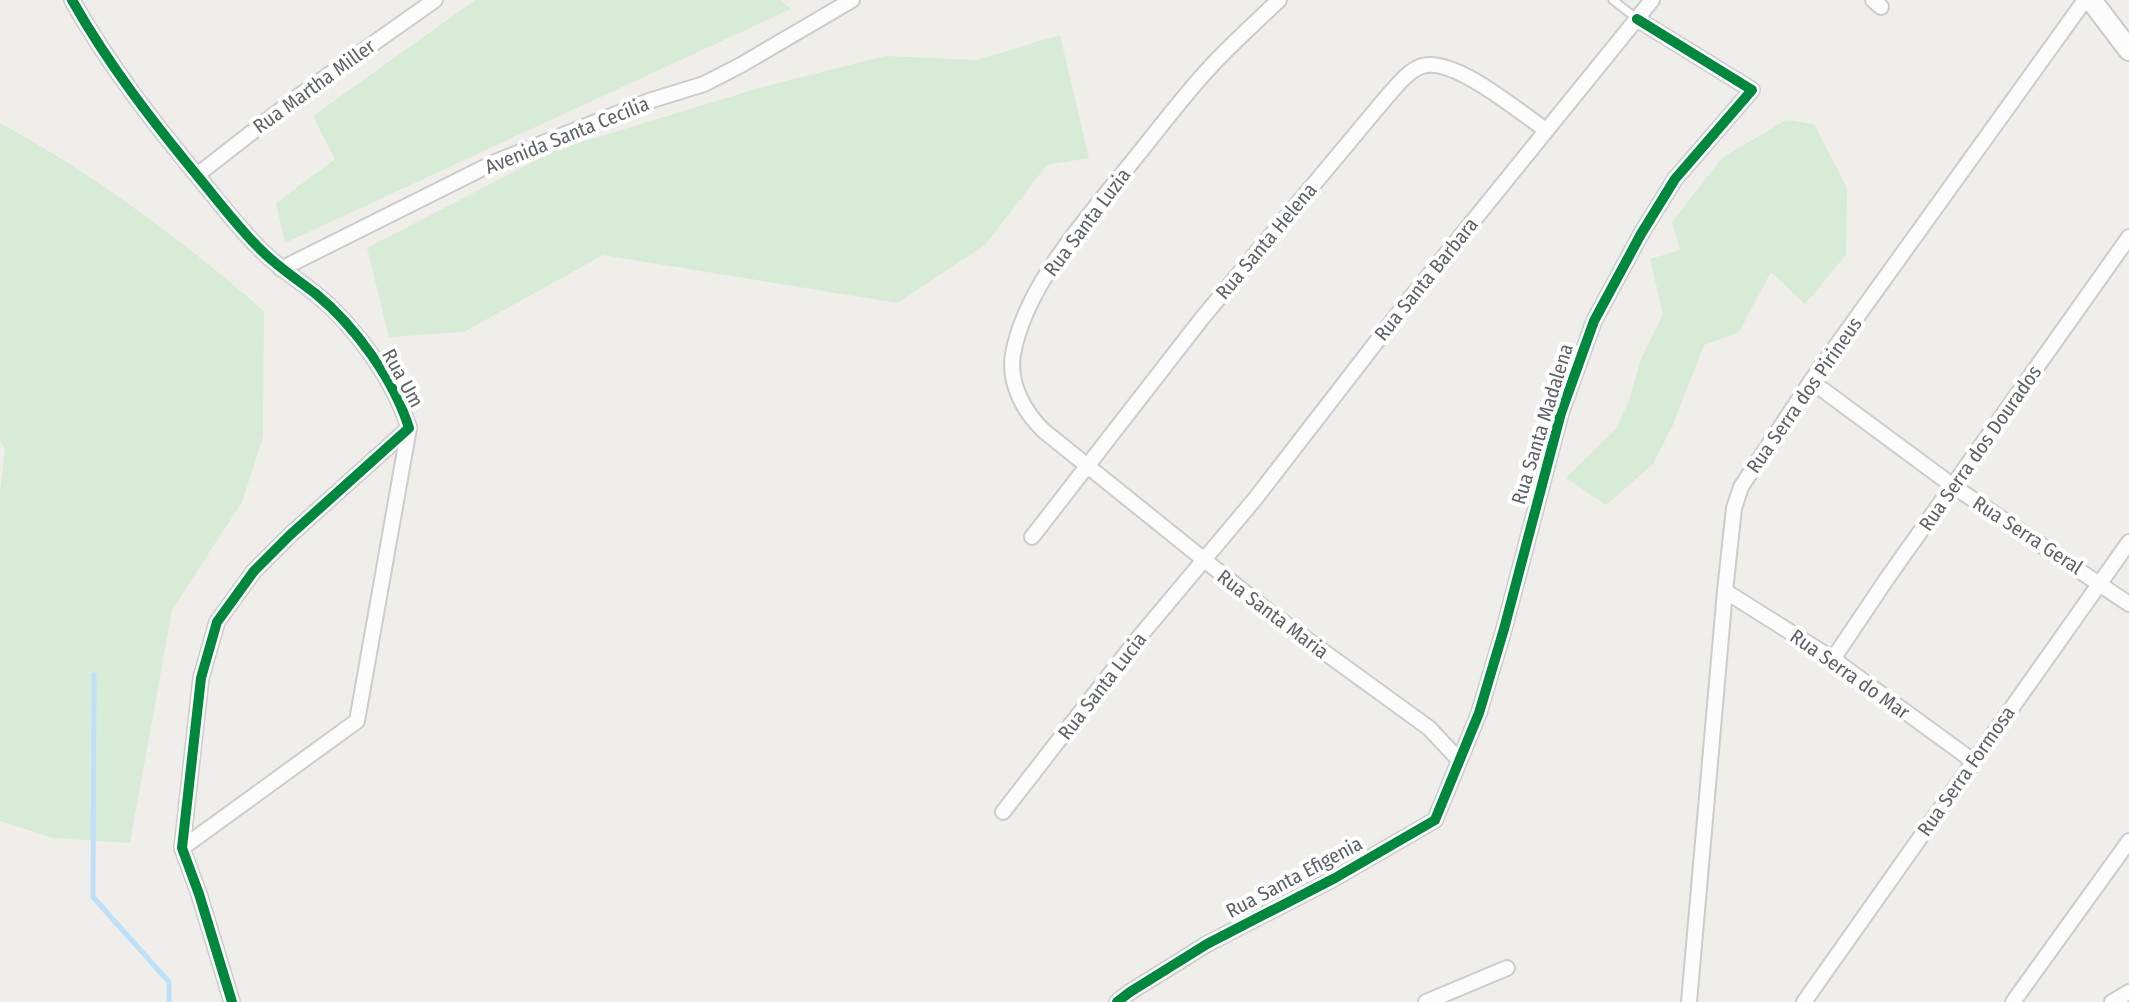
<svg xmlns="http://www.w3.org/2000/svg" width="2129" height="1002" font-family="'Fira Sans Condensed',sans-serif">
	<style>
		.green { fill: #d8ebd6 }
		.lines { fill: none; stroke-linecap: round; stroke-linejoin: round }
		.stream { stroke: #bfe0f9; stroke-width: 5 }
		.service-casing { stroke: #cbcccc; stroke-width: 11 }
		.minor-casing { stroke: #cbcccc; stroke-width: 18 }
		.secondary-casing { stroke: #cacacb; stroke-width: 24 }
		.service { stroke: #fdfcfc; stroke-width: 7 }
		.minor { stroke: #fdfcfc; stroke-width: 14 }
		.secondary { stroke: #fdfcfc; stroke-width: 20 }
		.cycleway-casing { stroke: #fff; stroke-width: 15 }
		.cycleway { stroke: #00873e; stroke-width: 10 }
		.labels { text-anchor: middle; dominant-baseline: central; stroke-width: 8; stroke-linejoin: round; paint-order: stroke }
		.street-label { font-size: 20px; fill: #5f6368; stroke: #fff }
	</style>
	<rect width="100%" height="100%" fill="#efeeea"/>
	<!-- green -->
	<g class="green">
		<path d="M475 0H780L791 9 285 243 276 203 335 159 313 116Z"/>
		<path d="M1060 35 1089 158 1047 165 985 245 897 303 603 255 464 332 389 337 367 248 556 150 759 88 885 56 977 60Z"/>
		<path d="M1786 120 1814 124 1847 188 1846 255 1805 304 1771 272 1739 332 1704 345 1672 427 1653 464 1606 505 1566 478 1615 430 1629 401 1641 359 1663 314 1650 259 1680 250 1672 222 1722 158Z"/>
		<path d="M0 123C95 175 182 240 264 311L263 437 242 502 172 610 130 843 53 838 0 821V493L5 448 0 441Z"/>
	</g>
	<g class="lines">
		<!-- stream -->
		<path class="stream" d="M94 675 93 897 169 982V1002"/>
		<defs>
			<path id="service" d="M1613 0 1636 18"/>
			<g id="minor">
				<path d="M72 0C108 64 153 122 200 179 219 202 238 227 259 248 276 266 297 279 316 294 355 326 394 380 409 428L290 535 254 571 217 622 201 678 182 848 199 894 232 1002"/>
				<path d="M1279 0C1257 21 1234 42 1213 64 1181 98 1153 137 1123 173 1082 224 1025 288 1013 354 1008 383 1024 412 1044 431L1269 612 1429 728 1459 760"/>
				<path d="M1873 0 1881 7"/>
				<path d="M197 175 296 98 435 0"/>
				<path d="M281 269 495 162 649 101 704 84 741 65 852 0"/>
				<path d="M1811 381 1953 486 2129 604"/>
				<path d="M1032 537 1203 317 1385 99C1395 88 1407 71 1422 66 1454 56 1519 112 1546 130"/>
				<path d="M1725 591 1833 659 1973 761"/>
				<path d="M1833 659 1886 580 2129 237"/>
				<path d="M1003 812 1135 642 1255 499 1401 310 1652 0"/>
				<path d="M182 848 357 721 409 428"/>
				<path d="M1117 1002 1130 992 1207 944 1335 878 1435 820 1479 713 1504 629 1561 413 1594 321 1641 234 1675 179 1752 90 1637 19"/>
				<path d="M1426 1002 1507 968"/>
				<path d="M1689 1002 1725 591 1734 508 1741 487 1811 381 2085 0"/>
				<path d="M1804 1002 2129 542"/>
				<path d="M2013 1002 2129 841"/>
				<path d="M2112 1002 2129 992"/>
			</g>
			<path id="secondary" d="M2091 0 2129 50"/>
		</defs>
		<!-- service casing -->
		<use href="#service" class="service-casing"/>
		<!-- minor casing -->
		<use href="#minor" class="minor-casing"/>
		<!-- secondary casing -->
		<use href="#secondary" class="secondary-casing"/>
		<!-- service -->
		<use href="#service" class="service"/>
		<!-- minor -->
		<use href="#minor" class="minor"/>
		<!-- secondary -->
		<use href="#secondary" class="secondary"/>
		<defs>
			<g id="cycleway">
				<path d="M72 0C108 64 153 122 200 179 219 202 238 227 259 248 276 266 297 279 316 294 355 326 394 380 409 428L290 535 254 571 217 622 201 678 182 848 199 894 232 1002"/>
				<path d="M1117 1002 1130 992 1207 944 1335 878 1435 820 1479 713 1504 629 1561 413 1594 321 1641 234 1675 179 1752 90 1637 19"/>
			</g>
		</defs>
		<!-- cycleway casing -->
		<use href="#cycleway" class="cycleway-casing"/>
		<!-- cycleway -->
		<use href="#cycleway" class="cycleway"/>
	</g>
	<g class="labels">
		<!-- street labels -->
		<g class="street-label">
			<text transform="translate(314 86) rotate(-36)">Rua Martha Miller</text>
			<text transform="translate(567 135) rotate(-22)">Avenida Santa Cecília</text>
			<text transform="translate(1087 222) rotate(-53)">Rua Santa Luzia</text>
			<text transform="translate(1266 241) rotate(-50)">Rua Santa Helena</text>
			<text transform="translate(1426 279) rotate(-51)">Rua Santa Barbara</text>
			<text transform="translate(403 378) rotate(61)">Rua Um</text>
			<text transform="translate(1804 395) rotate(-55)">Rua Serra dos Pirineus</text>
			<text transform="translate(1542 424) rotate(-73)">Rua Santa Madalena</text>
			<text transform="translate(1980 448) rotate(-55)">Rua Serra dos Dourados</text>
			<text transform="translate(2028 535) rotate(33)">Rua Serra Geral</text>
			<text transform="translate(1273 614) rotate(37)">Rua Santa Maria</text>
			<text transform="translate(1850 674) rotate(35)">Rua Serra do Mar</text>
			<text transform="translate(1102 686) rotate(-52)">Rua Santa Lucia</text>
			<text transform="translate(1966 771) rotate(-55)">Rua Serra Formosa</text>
			<text transform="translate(1294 877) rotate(-28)">Rua Santa Efigenia</text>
		</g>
	</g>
</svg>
